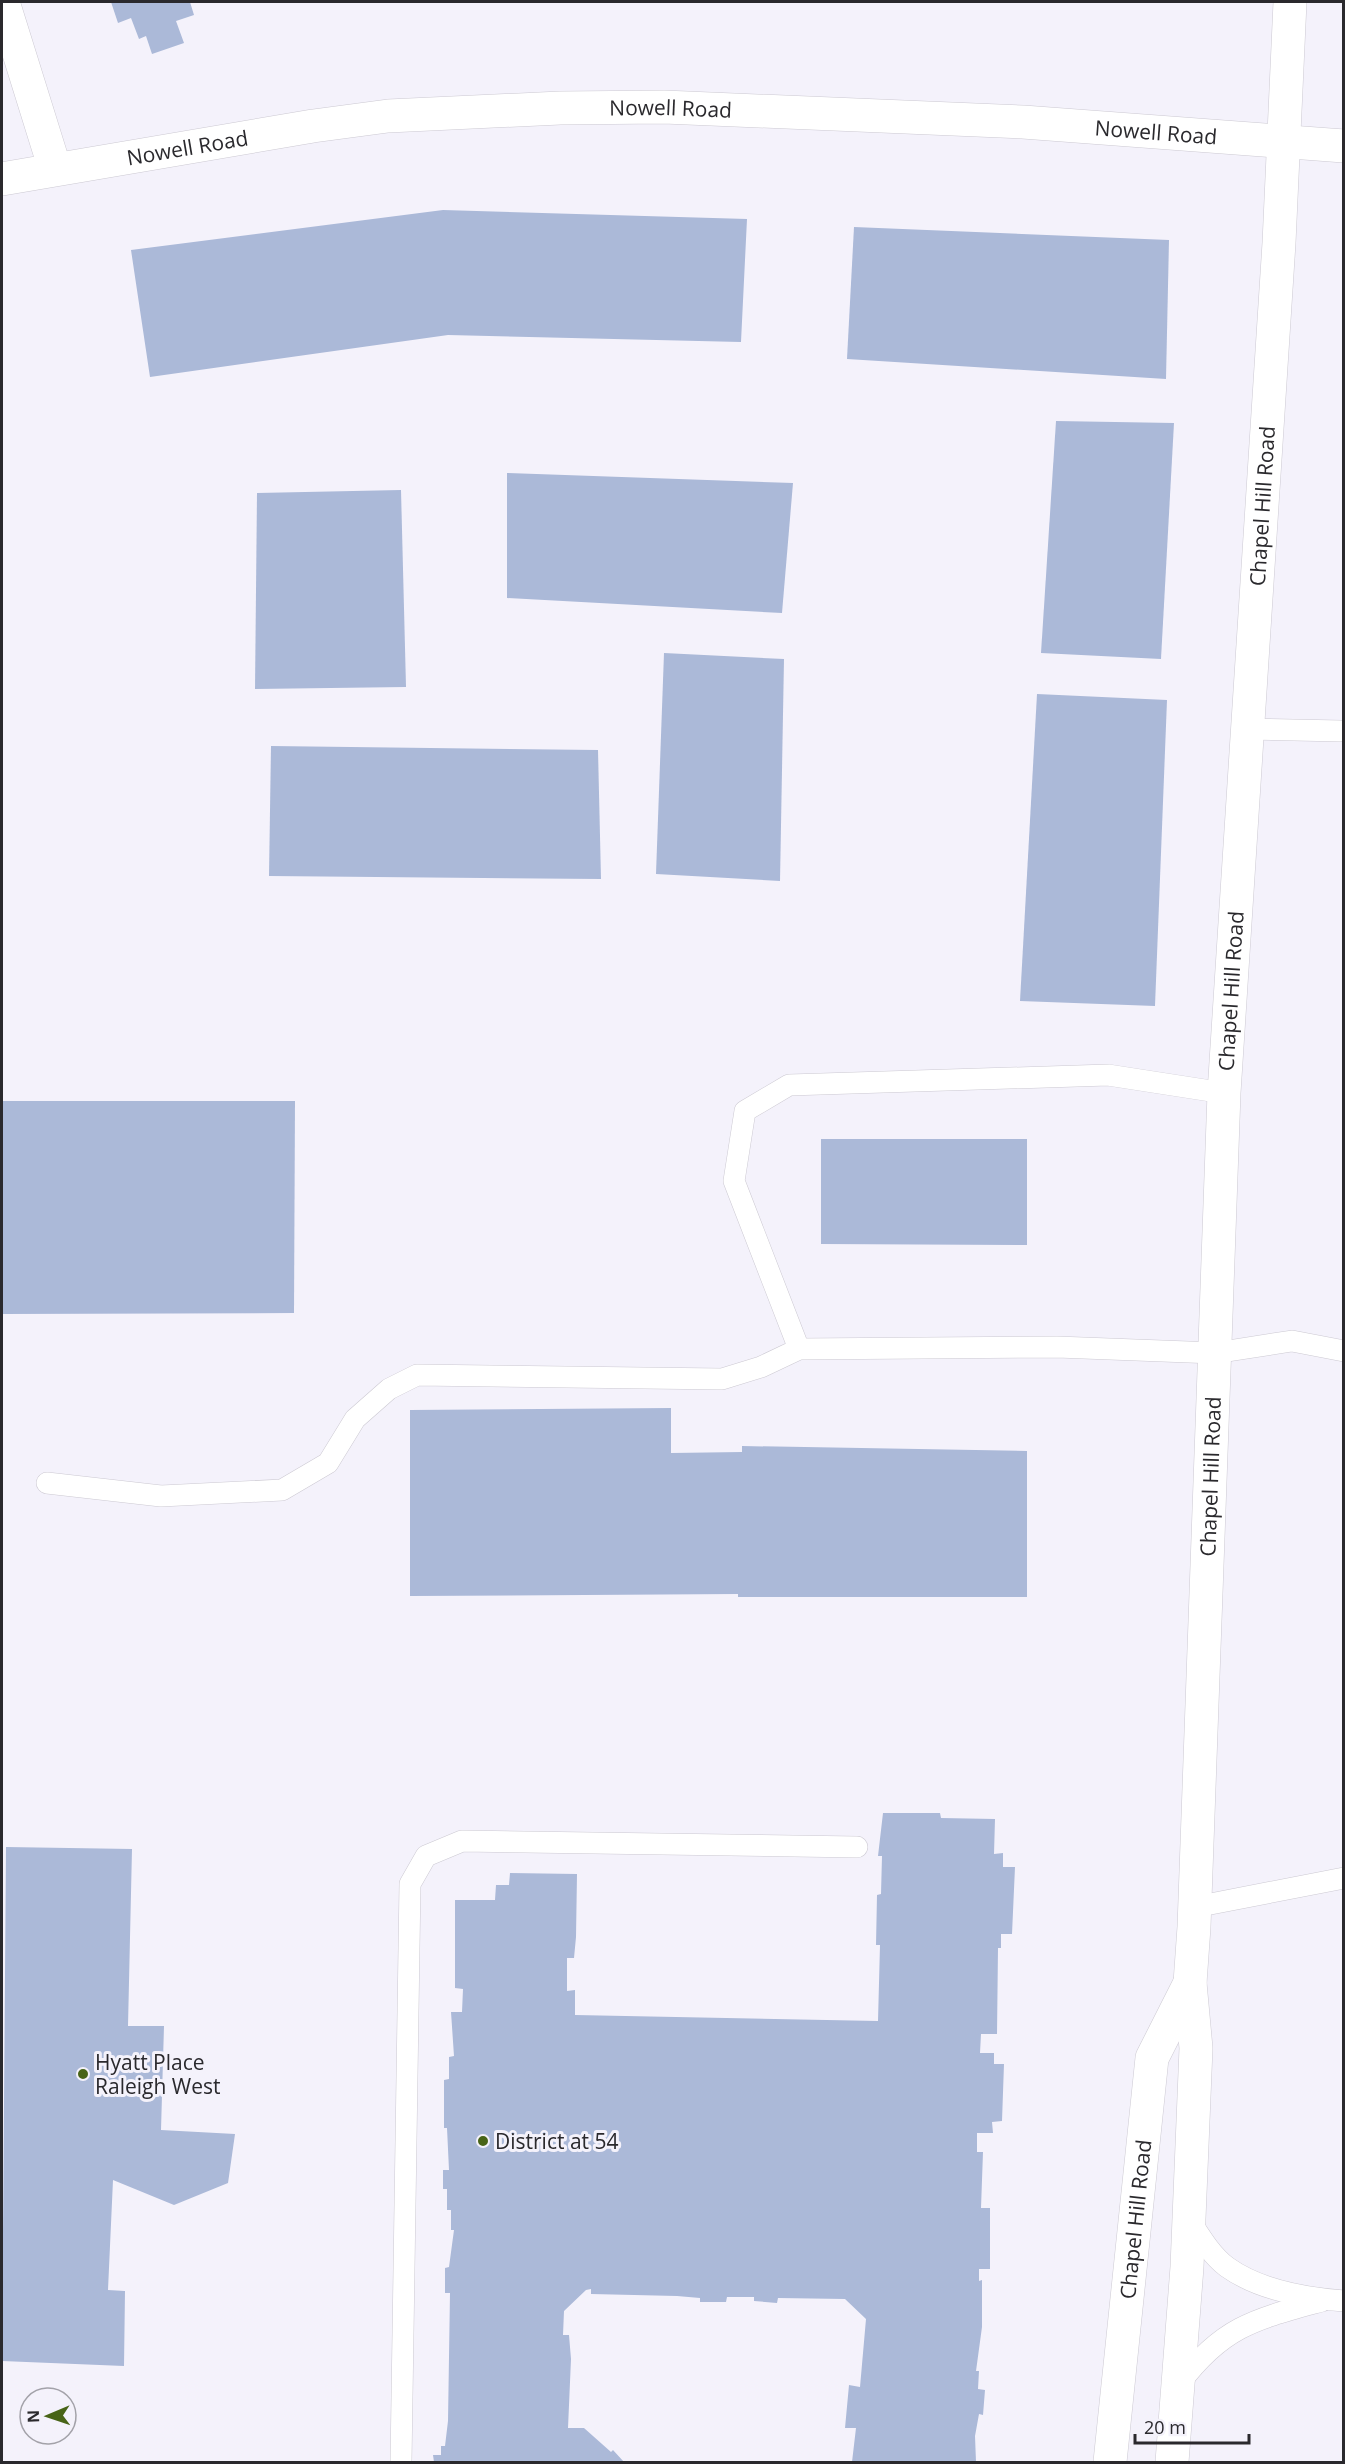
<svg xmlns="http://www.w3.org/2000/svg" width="1345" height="2464" font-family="'Open Sans',sans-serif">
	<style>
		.building { fill: #abb9d8 }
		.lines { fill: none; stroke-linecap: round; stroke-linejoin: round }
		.lane-casing { stroke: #ccc9d2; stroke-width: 22 }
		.street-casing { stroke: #ccc9d2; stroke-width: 34 }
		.secondary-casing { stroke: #ccc9d2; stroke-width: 34 }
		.lane { stroke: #fff; stroke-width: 21 }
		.street { stroke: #fff; stroke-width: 33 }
		.secondary { stroke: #fff; stroke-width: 33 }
		.poi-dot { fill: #486417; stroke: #f4f2fb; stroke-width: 2 }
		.labels { text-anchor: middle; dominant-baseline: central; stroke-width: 6; stroke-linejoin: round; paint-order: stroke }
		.street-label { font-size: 21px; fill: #2a292d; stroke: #f4f2fb }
		.poi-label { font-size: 21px; fill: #2a292d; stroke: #f4f2fb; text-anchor: start }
	</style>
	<rect width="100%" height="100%" fill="#f4f2fb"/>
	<!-- building -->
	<g class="building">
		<path d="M111 2H190L194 15 176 21 184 43 152 54 146 36 139 39 131 18 118 23Z"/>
		<path d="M443 210 747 219 741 342 448 335 150 377 131 250Z"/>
		<path d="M854 227 1169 240 1166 379 847 359Z"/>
		<path d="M1056 421 1174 423 1161 659 1041 653Z"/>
		<path d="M507 473 793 483 782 613 507 598Z"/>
		<path d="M401 490 406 687 255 689 257 493Z"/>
		<path d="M664 653 784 659 780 881 656 874Z"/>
		<path d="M1037 694 1167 700 1155 1006 1020 1001Z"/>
		<path d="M271 746 598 750 601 879 269 876Z"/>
		<path d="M2 1101H295L294 1313 2 1314Z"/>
		<path d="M821 1139H1027V1245L821 1244Z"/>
		<path d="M671 1408V1453L742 1452V1446L1027 1451V1597H738V1594L410 1596V1410Z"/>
		<path d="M883 1813H940L941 1818 995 1819 994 1854 1003 1853V1867H1015L1012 1934H1001V1948H998L997 2034H981L980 2053H994V2064H1004L1002 2121 992 2122 993 2133H977V2152H983L981 2208H990V2269H979V2281L982 2280V2327L976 2371H979L978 2389 985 2390 983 2415 979 2414 975 2436 976 2462H852L856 2428H845L849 2385 860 2387 866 2319 845 2299 778 2298 777 2303 754 2301V2297H727L726 2302H700V2298L677 2296 591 2294V2289L586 2290 564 2311 563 2335H569L571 2359 568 2428H584L611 2452 613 2450 624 2462H434L433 2455H441V2446H445L448 2421 450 2293H445V2268L449 2267 454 2230H451V2210H447V2189H443V2170H449L447 2128H444V2080L449 2079V2057L454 2056 451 2012H462L463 1989 455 1988V1900H495L496 1885H509L510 1873 577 1874 576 1937 574 1958H567V1991L575 1990V2015L878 2021 880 1945H876L877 1895 881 1894 882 1856H878Z"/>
		<path d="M6 1847 132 1849 128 2026H164L161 2130 235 2134 228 2183 174 2205 113 2180 108 2290 125 2291 124 2366 2 2361Z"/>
	</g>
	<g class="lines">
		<defs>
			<g id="lane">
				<path d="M1248 729 1341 731"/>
				<path d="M799 1349 734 1181 745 1111 789 1085 1108 1075 1224 1093"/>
				<path d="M47 1483 161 1496 282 1490 328 1463 355 1419 389 1389 417 1375 722 1379 761 1367 799 1349 1057 1347 1215 1353 1292 1341 1344 1351"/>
				<path d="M1195 1907 1344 1878"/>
				<path d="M1189 2219C1200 2236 1211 2255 1227 2267 1259 2290 1305 2298 1344 2301"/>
				<path d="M1180 2383C1223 2326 1256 2319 1322 2301"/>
				<path d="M401 2462 410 1884 426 1856 462 1841 857 1847"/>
			</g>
			<path id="street" d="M3 2 55 169"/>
			<g id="secondary">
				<path id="s1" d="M2 179 313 126 388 116 560 108 664 107 1023 122 1344 146"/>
				<path id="s2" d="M1110 2462 1152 2058 1190 1983"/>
				<path id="s3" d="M1172 2462 1187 2267 1196 2048 1190 1983 1194 1927 1224 1093 1279 243 1290 2"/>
			</g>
		</defs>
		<!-- lane casing -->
		<use href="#lane" class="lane-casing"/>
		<!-- street casing -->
		<use href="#street" class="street-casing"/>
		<!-- secondary casing -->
		<use href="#secondary" class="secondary-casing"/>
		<!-- lane -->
		<use href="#lane" class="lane"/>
		<!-- street -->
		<use href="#street" class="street"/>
		<!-- secondary -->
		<use href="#secondary" class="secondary"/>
	</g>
	<!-- markers -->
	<g class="poi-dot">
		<circle cx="83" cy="2074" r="6"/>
		<circle cx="483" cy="2141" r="6"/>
	</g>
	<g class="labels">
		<!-- street labels -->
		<g class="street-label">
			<text stroke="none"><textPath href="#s1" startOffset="674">Nowell Road</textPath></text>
			<text stroke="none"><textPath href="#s1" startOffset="1160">Nowell Road</textPath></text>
			<text stroke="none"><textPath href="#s1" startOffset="188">Nowell Road</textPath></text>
			<text stroke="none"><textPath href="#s3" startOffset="1959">Chapel Hill Road</textPath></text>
			<text stroke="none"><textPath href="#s3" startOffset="1473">Chapel Hill Road</textPath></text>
			<text stroke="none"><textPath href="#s3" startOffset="987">Chapel Hill Road</textPath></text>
			<text stroke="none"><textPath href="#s2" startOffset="244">Chapel Hill Road</textPath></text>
		</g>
		<!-- poi labels -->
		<g class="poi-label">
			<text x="95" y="2062">Hyatt Place<tspan x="95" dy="24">Raleigh West</tspan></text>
			<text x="495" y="2141">District at 54</text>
		</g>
	</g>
	<!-- border -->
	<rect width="1345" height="2464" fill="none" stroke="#2a292d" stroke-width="6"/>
	<!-- north arrow -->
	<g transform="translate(48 2416) rotate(268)"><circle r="28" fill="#f4f2fb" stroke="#a3a2a9" stroke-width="1.5"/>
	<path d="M0-4.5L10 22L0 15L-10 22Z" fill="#486417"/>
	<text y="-9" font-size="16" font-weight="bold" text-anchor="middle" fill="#2a292d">N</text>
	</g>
	<!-- scale -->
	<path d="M1135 2434v9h114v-9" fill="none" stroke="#2a292d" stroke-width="3"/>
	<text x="1144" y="2434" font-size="18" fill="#2a292d" stroke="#f4f2fb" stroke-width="4.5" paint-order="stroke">20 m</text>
</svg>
